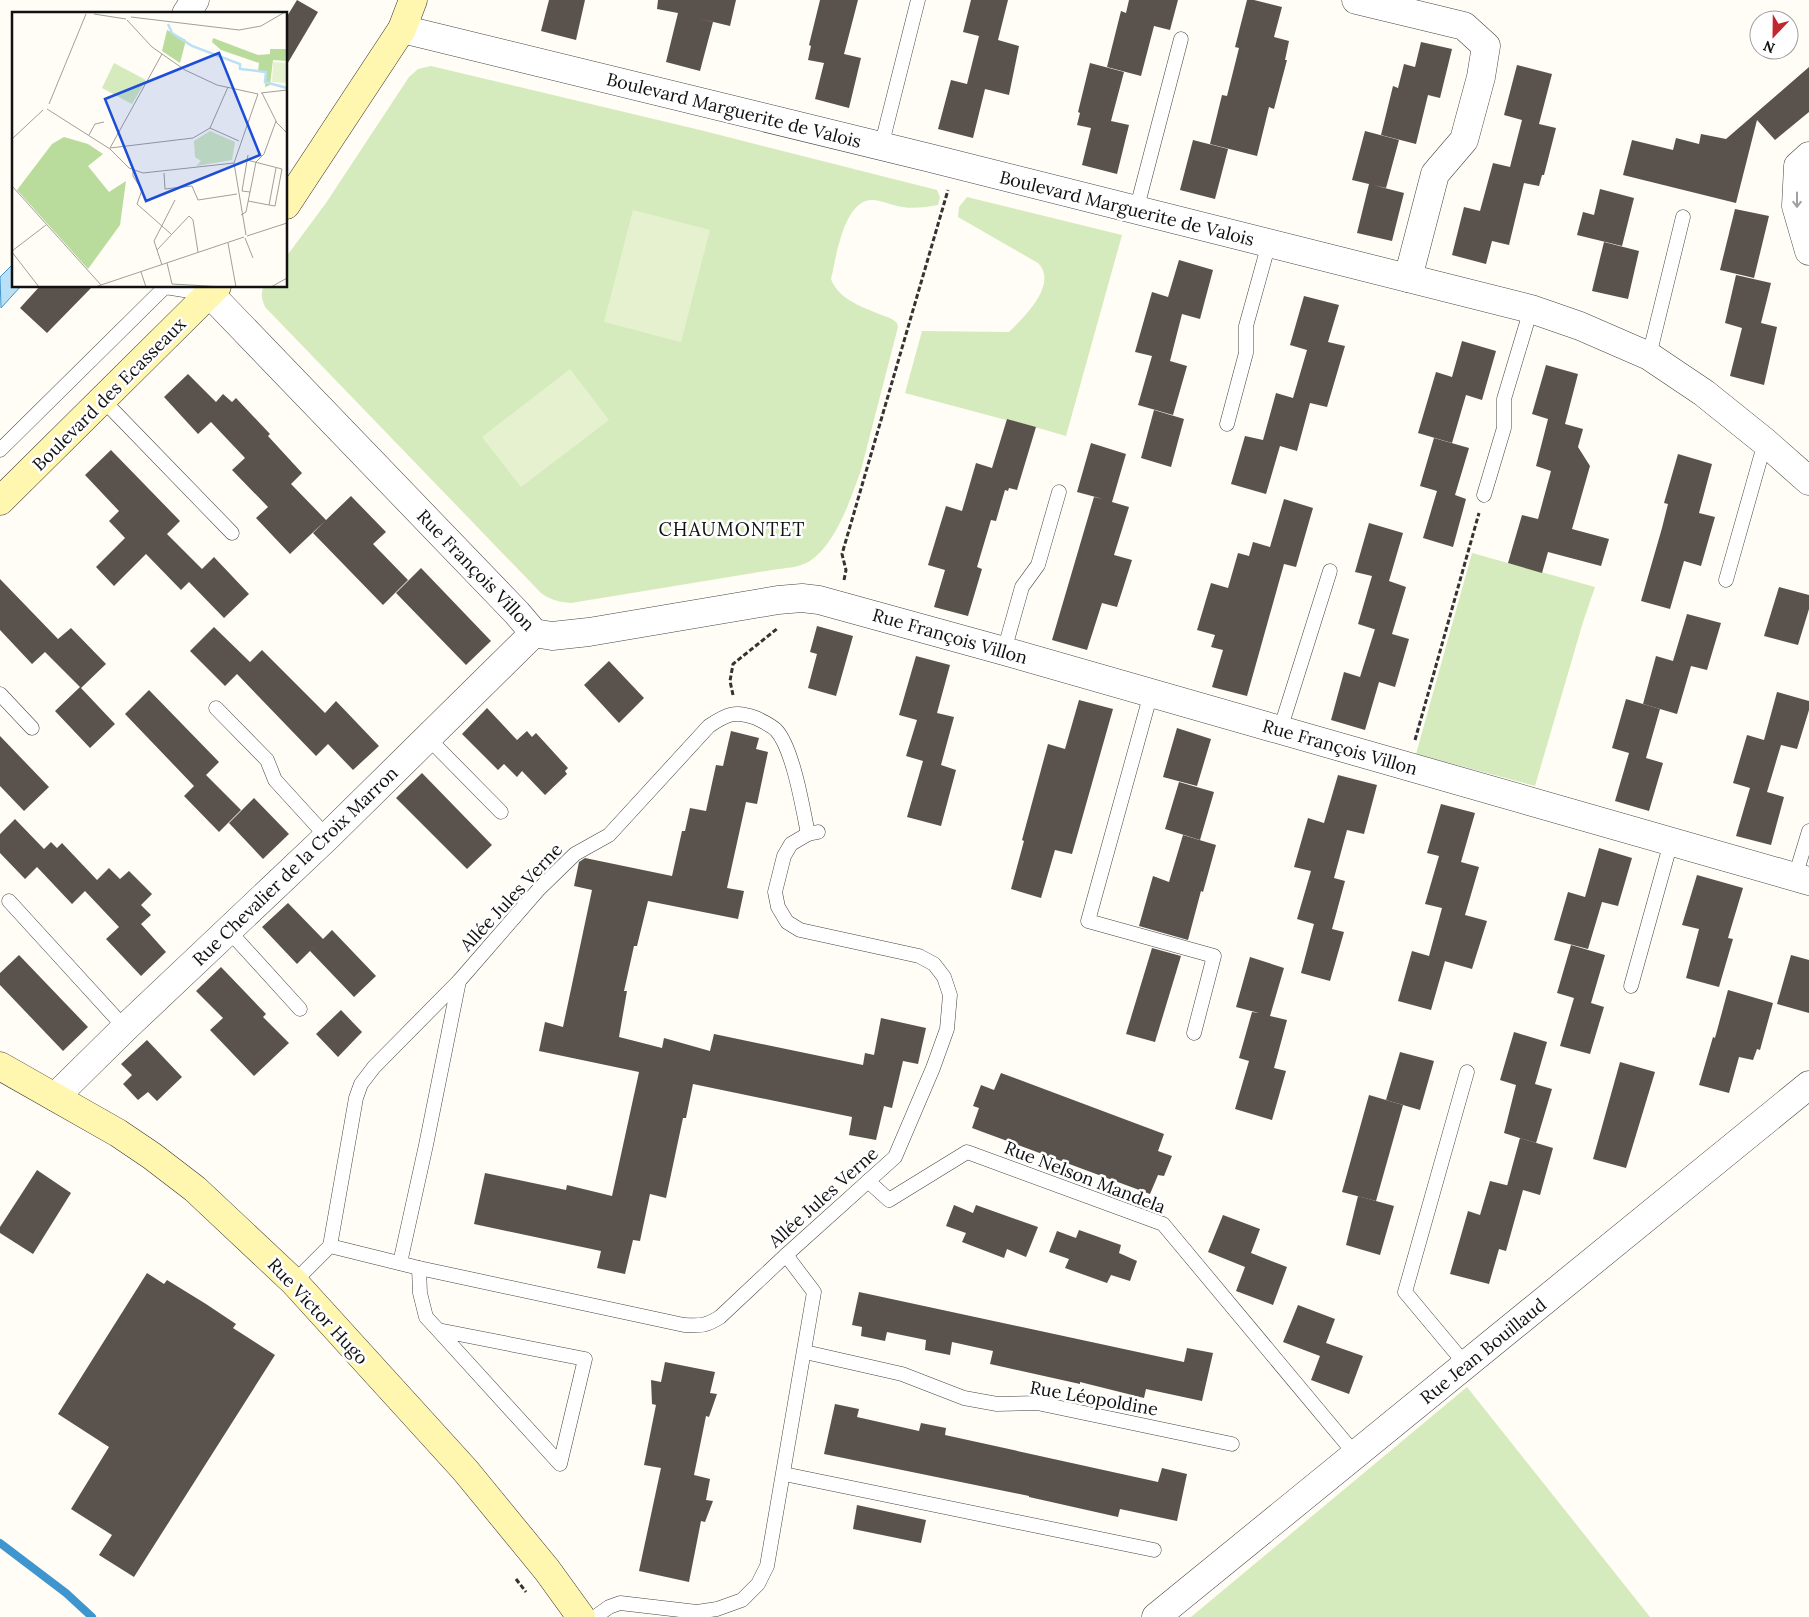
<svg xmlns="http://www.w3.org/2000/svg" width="1809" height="1617" font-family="Lora,serif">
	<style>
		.green { fill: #d5ebbd }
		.pitch { fill: #e6f2cf }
		.water { fill: #b9e0f7; stroke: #3f96cf }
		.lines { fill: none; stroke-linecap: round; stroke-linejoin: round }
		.stream { stroke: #3f96cf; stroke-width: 8 }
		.building { fill: #5a524d }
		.lane-casing { stroke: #444; stroke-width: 15 }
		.street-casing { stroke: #444; stroke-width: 29 }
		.secondary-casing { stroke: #333; stroke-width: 29 }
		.path { stroke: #333; stroke-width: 3; stroke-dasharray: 5 2.5; stroke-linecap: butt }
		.lane { stroke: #fff; stroke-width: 14 }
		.street { stroke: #fff; stroke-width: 28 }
		.secondary { stroke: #fff6b0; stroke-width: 28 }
		.oneway { stroke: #a0a0a0 }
		.labels { text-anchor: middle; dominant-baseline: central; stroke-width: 5; stroke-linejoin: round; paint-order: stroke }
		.street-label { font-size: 18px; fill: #111; stroke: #fff }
		.neighbourhood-label { font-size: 19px; letter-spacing: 1px; fill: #111; stroke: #fff }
		.inset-river { fill: none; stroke: #b9e0f7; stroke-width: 2.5 }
		.inset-road { fill: none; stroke: #a09f9a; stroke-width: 1 }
		.view { fill: #1d4ed8; fill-opacity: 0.15; stroke: #1d4ed8; stroke-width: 2.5 }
		.inset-edge { fill: none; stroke: #111; stroke-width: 2.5 }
	</style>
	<rect width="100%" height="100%" fill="#fffdf5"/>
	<!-- green -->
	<g class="green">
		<path d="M431 66 700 130 937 190 940 197 938 205C926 207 915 209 903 207 893 206 880 199 870 200 843 203 836 259 831 279 839 302 871 310 892 319L897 323 898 327 861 470C851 498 836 544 810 561 799 568 784 568 772 570L571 603C559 602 551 600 541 593L265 307C262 299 260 294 264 286H286V257L326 203 409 77 418 69Z"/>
		<path d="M967 197 1122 235 1066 436 1007 419 1006 420 905 393 922 331 1009 332C1023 318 1059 284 1038 263L958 217 959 207Z"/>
		<path d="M1472 553 1595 587 1583 622 1535 786 1416 754Z"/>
		<path d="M1467 1387 1650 1617H1191Z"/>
	</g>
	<!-- pitch -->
	<g class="pitch">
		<path d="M633 210 710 230 681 342 604 322Z"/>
		<path d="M570 369 609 420 521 487 482 437Z"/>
	</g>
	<!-- water -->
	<path class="water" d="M14 263V286H21L1 308 0 277Z"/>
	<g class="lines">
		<!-- stream -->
		<path class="stream" d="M0 1543 66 1593 92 1617"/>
	</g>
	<!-- building -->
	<g class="building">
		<path d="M297 0 318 12 286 66V18Z"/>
		<path d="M549 0H585L576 40 541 31Z"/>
		<path d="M658 0H736L730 26 697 18 713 22 700 71 666 62 678 13 657 9Z"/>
		<path d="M820 0H858L844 54 861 58 849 108 815 99 824 63 808 60 811 46 809 45Z"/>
		<path d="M971 0H1008L998 40 1019 46 1009 95 985 89 973 138 938 129 951 80 967 84 979 36 963 32Z"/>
		<path d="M1129 0H1178L1170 30 1154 26 1141 76 1107 67 1121 11 1126 13Z"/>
		<path d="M1247 0H1254L1282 7 1274 37 1289 41 1285 60H1287L1274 109 1269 107 1257 156 1210 144 1222 95 1227 96 1239 48 1235 47Z"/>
		<path d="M1421 42 1452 49 1440 98 1428 95 1416 144 1381 135 1393 86 1398 88 1404 64 1415 67Z"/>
		<path d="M1090 63 1124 72 1111 121 1129 125 1117 174 1082 165 1091 128 1077 125 1080 113 1078 112Z"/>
		<path d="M1517 65 1552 74 1539 124 1556 128 1544 175H1542L1539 186 1524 183 1509 245 1492 241 1486 264 1452 255 1464 207 1480 211 1493 163 1510 167 1522 120 1504 115Z"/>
		<path d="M1809 67V112L1775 140 1757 120 1736 203 1623 175 1632 140 1673 150 1676 138 1699 144 1701 134 1726 139Z"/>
		<path d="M1365 131 1399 140 1386 188 1373 185 1404 193 1392 241 1357 233 1369 184 1352 180Z"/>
		<path d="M1193 140 1228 149 1215 199 1180 190Z"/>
		<path d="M1600 189 1634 198 1622 246 1577 235 1583 212 1594 215Z"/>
		<path d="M1735 209 1769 216 1754 278 1720 270Z"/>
		<path d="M1604 242 1639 251 1628 299 1592 291Z"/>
		<path d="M1179 260 1213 270 1200 319 1182 314 1170 361 1187 366 1173 415 1138 405 1152 356 1135 352 1152 292 1168 297Z"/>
		<path d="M1736 275 1771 283 1761 323 1777 327 1764 385 1730 376 1742 328 1725 323Z"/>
		<path d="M40 286H93L47 333 20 308Z"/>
		<path d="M1304 296 1339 305 1328 342 1345 346 1327 407 1310 403 1297 451 1280 446 1266 494 1231 484 1245 436 1263 440 1276 393 1293 398 1307 350 1290 345Z"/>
		<path d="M1462 341 1496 351 1482 400 1466 395 1452 443 1418 433 1436 372 1452 377Z"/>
		<path d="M1546 365 1578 374 1565 424 1583 429 1578 447 1590 466 1572 529 1609 539 1601 566 1548 552 1542 573 1508 563 1522 515 1538 519 1551 471 1536 466 1548 419 1532 414Z"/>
		<path d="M188 374 216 402 223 394 232 402 236 398 270 434 268 436 302 473 291 484 326 520 351 496 386 532 373 544 408 580 383 605 313 533 325 521 290 554 256 518 268 507 232 470 245 458 211 422 198 434 164 397Z"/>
		<path d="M1154 410 1184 419 1171 467 1141 458Z"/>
		<path d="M1007 419 1036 427 1017 490 1009 488 1008 491 1005 490 996 521 991 520 977 567 982 569 968 616 934 607 945 570 928 565 946 506 962 511 976 463 992 468Z"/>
		<path d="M1434 438 1469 448 1455 495 1466 499 1453 547 1423 538 1437 491 1420 486Z"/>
		<path d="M1091 443 1126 454 1112 502 1129 507 1114 555 1132 560 1117 607 1102 603 1087 650 1052 640 1094 497 1103 499 1077 492Z"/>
		<path d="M111 450 180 521 167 534 202 569 214 557 249 594 224 618 189 582 181 590 146 554 114 586 96 567 125 538 109 521 119 511 85 475Z"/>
		<path d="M1678 454 1712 464 1699 513 1715 517 1701 566 1684 561 1670 609 1641 601 1662 528 1668 504 1664 503Z"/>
		<path d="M1284 499 1313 508 1296 567 1284 564 1247 696 1212 687 1223 650 1211 647 1215 635 1197 630 1211 583 1228 588 1238 553 1249 556 1253 542 1270 547Z"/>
		<path d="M1369 523 1403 533 1389 581 1406 587 1392 634 1409 639 1395 687 1379 682 1365 730 1331 720 1344 672 1360 677 1375 629 1377 630 1358 624 1372 576 1355 572Z"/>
		<path d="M421 568 491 641 466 665 396 593Z"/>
		<path d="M0 579 58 639 71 628 106 664 81 688 115 724 90 748 55 711 80 687 45 652 32 664 0 630Z"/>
		<path d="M1779 587 1809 595V609L1798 645 1764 636Z"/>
		<path d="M1687 614 1721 623 1707 670 1691 666 1677 714 1643 704 1656 656 1673 661Z"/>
		<path d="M817 626 853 636 836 696 808 688 817 654 810 652Z"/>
		<path d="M214 627 250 662 262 650 325 713 336 701 379 746 353 770 328 744 316 756 237 674 225 686 190 651Z"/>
		<path d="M916 656 950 665 937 713 954 717 941 765 956 770 941 826 907 817 923 761 906 756 917 720 899 715Z"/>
		<path d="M609 661 644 698 619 723 584 685Z"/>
		<path d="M149 690 219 762 206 775 241 810 219 832 184 796 194 786 125 714Z"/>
		<path d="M1777 692 1809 701V710L1797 749 1781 745 1767 792 1784 797 1771 845 1736 836 1750 788 1733 783 1747 735 1764 740Z"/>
		<path d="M1626 699 1660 709 1646 758 1663 763 1649 811 1615 801 1629 753 1612 748Z"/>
		<path d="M1079 700 1113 709 1072 854 1055 850 1041 898 1011 889 1024 841 1022 840 1048 744 1065 749Z"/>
		<path d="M487 708 517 740 527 731 532 737 536 733 568 768 565 771 567 774 545 795 522 771 517 777 504 764 498 770 462 734Z"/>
		<path d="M1177 728 1211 739 1197 786 1163 777Z"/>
		<path d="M731 731 759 738 756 749 768 752 757 804 746 802 727 888 744 891 738 919 648 901 637 946H634L624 991H627L619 1037 662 1048 664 1038 710 1051 714 1034 863 1065 865 1053 874 1055 881 1018 926 1028 918 1064 903 1061 892 1108 884 1106 876 1140 849 1135 852 1117 693 1084 686 1118H683L666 1198 650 1194 640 1241 633 1240 625 1274 597 1268 601 1251 474 1224 485 1173 566 1190 567 1185 612 1196 639 1072 539 1051 545 1022 563 1027 592 890 574 886 579 862 585 858 672 876 682 831H685L690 808 706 811 716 765 723 766Z"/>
		<path d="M0 736 49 787 24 811 0 786Z"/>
		<path d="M422 773 492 845 467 869 396 798Z"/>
		<path d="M1338 775 1377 785 1364 834 1347 830 1334 878 1345 881 1332 929 1344 932 1330 981 1301 973 1314 924 1297 919 1311 871 1294 867 1308 818 1324 823Z"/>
		<path d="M1179 782 1214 792 1200 840 1165 829Z"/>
		<path d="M254 798 289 834 263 859 229 823Z"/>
		<path d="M1441 804 1475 813 1461 862 1479 867 1465 915 1487 921 1472 969 1441 960 1445 961 1431 1010 1398 1001 1412 951 1429 956 1442 908 1425 904 1439 856 1427 853Z"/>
		<path d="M15 819 44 849 51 842 57 848 62 843 97 880 109 868 120 879 129 871 152 894 141 905 151 915 141 924 166 952 141 976 106 939 119 927 85 891 72 904 37 867 25 879 0 853V834Z"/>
		<path d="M1183 835 1216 845 1203 892 1201 891 1188 940 1139 926 1153 876 1169 882Z"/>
		<path d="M1599 848 1632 858 1618 906 1602 902 1588 949 1554 940 1568 892 1585 897Z"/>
		<path d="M1697 875 1743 888 1728 938 1733 939 1719 987 1686 978 1699 929 1682 925Z"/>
		<path d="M288 903 323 939 332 930 376 976 354 997 310 951 315 946 297 964 262 927Z"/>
		<path d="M1571 945 1605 955 1591 1003 1604 1007 1590 1054 1560 1046 1574 998 1557 993Z"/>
		<path d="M1152 948 1181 956 1155 1042 1126 1034Z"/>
		<path d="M19 955 88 1027 63 1051 0 985V973Z"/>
		<path d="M1791 955 1809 960V1013L1777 1004Z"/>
		<path d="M1250 957 1284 968 1270 1016 1287 1020 1274 1068 1286 1071 1272 1120 1235 1109 1249 1061 1239 1058 1252 1012 1259 1013 1236 1007Z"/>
		<path d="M221 967 266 1014 263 1017 289 1043 254 1076 210 1030 223 1018 196 991Z"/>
		<path d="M1728 990 1773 1003 1760 1050 1757 1049 1753 1060 1739 1057 1729 1093 1699 1085 1713 1037 1715 1038Z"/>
		<path d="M341 1010 362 1032 338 1057 316 1034Z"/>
		<path d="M1514 1032 1547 1042 1535 1084 1552 1089 1536 1143 1504 1133 1516 1085 1500 1080Z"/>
		<path d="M147 1040 182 1077 157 1101 148 1092 138 1100 123 1084 132 1075 121 1064Z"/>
		<path d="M1400 1052 1434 1061 1420 1110 1386 1100Z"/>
		<path d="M1620 1062 1655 1072 1626 1168 1593 1159Z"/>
		<path d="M1001 1073 1164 1134 1158 1151 1172 1156 1164 1176 1158 1175 1150 1194 972 1128 979 1108 973 1106 981 1085 994 1090Z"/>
		<path d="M1369 1095 1403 1105 1376 1201 1342 1192Z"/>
		<path d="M1520 1138 1553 1148 1540 1195 1523 1190 1506 1251 1499 1249 1489 1284 1450 1274 1468 1211 1480 1215 1490 1181 1510 1186H1507Z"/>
		<path d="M37 1170 71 1193 33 1254 0 1233V1227Z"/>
		<path d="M1358 1196 1394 1206 1380 1255 1346 1245Z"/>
		<path d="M954 1205 973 1213 976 1205 1038 1227 1026 1257 1007 1249 1004 1258 962 1242 966 1233 946 1226Z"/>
		<path d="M1223 1215 1260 1229 1251 1253 1287 1267 1273 1305 1236 1291 1245 1267 1208 1252Z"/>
		<path d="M1079 1230 1121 1245 1119 1253 1137 1261 1130 1281 1111 1275 1107 1283 1065 1268 1069 1259 1049 1252 1057 1231 1076 1238Z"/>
		<path d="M147 1273 164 1284 167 1280 206 1304 236 1324 233 1328 275 1355 134 1577 99 1555 112 1535 71 1509 109 1447 58 1414Z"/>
		<path d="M859 1292 1184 1362 1187 1348 1213 1353 1202 1401 1146 1389 1144 1398 1080 1382V1384L990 1364 993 1351 952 1342 950 1355 925 1350 926 1340 887 1332 885 1341 861 1336 862 1327 852 1325Z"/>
		<path d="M1298 1305 1335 1319 1326 1343 1363 1356 1349 1394 1311 1380 1320 1356 1283 1342Z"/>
		<path d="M665 1362 715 1372 710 1393 717 1394 709 1417 706 1416 694 1475 710 1479 706 1500 713 1501 705 1522 701 1521 689 1582 639 1571 661 1468 644 1465 656 1405 652 1404 651 1380 661 1382Z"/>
		<path d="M835 1404 859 1409 857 1417 919 1431 921 1423 946 1428 945 1435 1158 1482 1162 1468 1187 1474 1177 1521 1120 1509 1118 1517 1029 1497V1496L824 1454Z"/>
		<path d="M857 1505 926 1520 921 1543 853 1529Z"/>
	</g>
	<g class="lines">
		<defs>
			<g id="lane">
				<path d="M881 147 918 0"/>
				<path d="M1136 211 1181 39"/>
				<path d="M1649 356 1683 217"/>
				<path d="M103 400 232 533"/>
				<path d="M1227 424 1246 353V326L1269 243"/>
				<path d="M0 450 165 287 209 294"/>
				<path d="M1484 495 1504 428V399L1531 309"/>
				<path d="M1726 580 1765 442"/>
				<path d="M1004 651 1022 587 1038 565 1059 492"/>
				<path d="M1151 693 1088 921 1214 956 1194 1033"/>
				<path d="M0 694 32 728"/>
				<path d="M216 708 267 760 275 780 327 837"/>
				<path d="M1280 730 1330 571"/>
				<path d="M428 738 501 812"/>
				<path d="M1795 877 1809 831"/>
				<path d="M9 901 125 1028"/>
				<path d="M229 931 300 1009"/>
				<path d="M1631 986 1671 842"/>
				<path d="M868 1181 889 1200 967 1152 1163 1224 1355 1454"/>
				<path d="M330 1246 419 1268 684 1325C700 1326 706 1326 720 1317L786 1255 895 1157 933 1068 947 1029 950 995 944 977 934 964 919 956 800 930 787 922 778 907 775 892 784 856 791 844 808 834 818 832"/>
				<path d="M330 1246 356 1098 361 1084 374 1067 459 981 539 889 575 854 609 835 709 726C727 714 735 710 756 718 762 721 771 725 776 730 793 748 803 809 808 834"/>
				<path d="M400 1263 426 1145 459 981"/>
				<path d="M419 1268 420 1293 426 1317 438 1330 560 1464 585 1359 438 1330"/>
				<path d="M294 1282 330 1246"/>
				<path d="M805 1352 902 1374 964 1398 997 1404 1037 1403 1232 1444"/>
				<path d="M1466 1365 1405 1292 1467 1072"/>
				<path d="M784 1474 1154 1550"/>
				<path d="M595 1617 609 1607 620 1603 697 1612 717 1609 742 1600 758 1584 767 1566 814 1292 786 1255"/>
			</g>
			<g id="street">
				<path d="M1356 0 1464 26 1486 46 1481 77 1464 140 1435 174 1408 278"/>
				<path d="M186 14 195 0"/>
				<path d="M402 29 930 158 1531 309 1580 326 1649 356 1704 393 1765 442 1809 481"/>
				<path d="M1809 156 1798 166 1796 206 1809 251"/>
				<path d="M210 294 517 613 534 633 552 636 589 632 778 600 802 598 819 600 1004 651 1809 881"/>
				<path d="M55 1097 125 1028 327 837 534 633"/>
				<path d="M1156 1617 1809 1085"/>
			</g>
			<g id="secondary">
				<path d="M286 205 402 29 413 0"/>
				<path d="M0 501 217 286"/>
				<path d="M0 1066 118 1133 152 1156 195 1189 294 1282 465 1470 547 1570 581 1617"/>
			</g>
		</defs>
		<!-- lane casing -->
		<use href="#lane" class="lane-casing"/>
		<!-- street casing -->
		<use href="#street" class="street-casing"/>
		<!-- secondary casing -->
		<use href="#secondary" class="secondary-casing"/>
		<!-- path -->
		<g class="path">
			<path d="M844 580 846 570 842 554 948 190"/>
			<path d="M733 695 730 681 733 664 778 628"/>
			<path d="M1415 740 1479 513"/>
			<path d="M516 1579 526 1592"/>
		</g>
		<!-- lane -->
		<use href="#lane" class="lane"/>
		<!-- street -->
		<use href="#street" class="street"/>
		<!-- secondary -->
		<use href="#secondary" class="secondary"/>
	</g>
	<!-- one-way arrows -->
	<defs><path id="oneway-shaft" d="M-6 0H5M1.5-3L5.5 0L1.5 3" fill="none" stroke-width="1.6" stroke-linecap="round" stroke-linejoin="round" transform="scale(1.25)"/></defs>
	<use class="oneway" href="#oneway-shaft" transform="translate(1797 200) rotate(90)"/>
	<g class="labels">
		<!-- street labels -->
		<g class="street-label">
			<text transform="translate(734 110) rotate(14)">Boulevard Marguerite de Valois</text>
			<text transform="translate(1127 208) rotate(14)">Boulevard Marguerite de Valois</text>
			<text transform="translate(109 394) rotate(-45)">Boulevard des Ecasseaux</text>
			<text transform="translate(476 570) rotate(46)">Rue François Villon</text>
			<text transform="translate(950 636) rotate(16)">Rue François Villon</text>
			<text transform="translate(1340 747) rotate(16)">Rue François Villon</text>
			<text transform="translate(295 866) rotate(-44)">Rue Chevalier de la Croix Marron</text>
			<text transform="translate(511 897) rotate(-47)">Allée Jules Verne</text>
			<text transform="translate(1085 1177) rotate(21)">Rue Nelson Mandela</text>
			<text transform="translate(823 1197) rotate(-42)">Allée Jules Verne</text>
			<text transform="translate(318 1311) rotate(47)">Rue Victor Hugo</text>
			<text transform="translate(1483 1351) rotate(-39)">Rue Jean Bouillaud</text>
			<text transform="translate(1094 1398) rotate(10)">Rue Léopoldine</text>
		</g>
		<!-- neighbourhood labels -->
		<g class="neighbourhood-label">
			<text x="732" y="529">CHAUMONTET</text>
		</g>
	</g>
	<!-- overview -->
	<g transform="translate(12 12)">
		<rect width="275" height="275" fill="#fffdf5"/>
		<path d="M102 51 134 68 120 92 90 76ZM198 119 223 130 220 148 184 154 189 149 183 145 182 129Z" fill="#d5ebbd"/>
		<path d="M155 18 174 28 168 51 150 39ZM201 26 246 43 258 42V37H275V49L261 48 258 73 253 75 254 61 246 60 247 51 209 38 200 30ZM52 125 76 132 91 142 76 154 97 180 114 169 108 213 76 257 5 178 40 132Z" fill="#b9dc9c"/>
		<path d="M261 50 275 51V71L260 70Z" fill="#e6f2cf"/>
		<path class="inset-river" d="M156 12 160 21 180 34 228 52V57L254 60 253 70 275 76"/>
		<path class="inset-road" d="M82 2 114 7M119 5 227 18 249 14 273 0M115 8 140 35 173 58 205 73 246 82M249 81 275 78M250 81 265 111 275 121M37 92 74 2M35 97 98 137 117 156 131 161 222 151M198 116 216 75M77 123 83 112 92 110M0 127 31 98M98 136 181 126 198 116 227 129M98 136 150 42M236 143 230 179 238 180M235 148 270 157 263 194 257 193M121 158V164L130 178 125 192 159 222M152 161 153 177 180 174 186 188 225 182M0 174 89 273M236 189 257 193 264 156M229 203 234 200 244 150 252 142 264 109M234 223 222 151 246 82M235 224 275 211M233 226 241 246M216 231 224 275M145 238 177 204 181 208 186 240M0 239 34 213M0 240 27 275M155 251 160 272 212 275M150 253 142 229 163 188M129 260 134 275M83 275 232 225M259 275 275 266"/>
		<path class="view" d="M207 41 248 143 134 189 93 87Z"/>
		<rect width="275" height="275" class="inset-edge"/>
	</g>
	<!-- north arrow -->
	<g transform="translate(1774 35) rotate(202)"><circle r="24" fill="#ffffff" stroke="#a0a0a0"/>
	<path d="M0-4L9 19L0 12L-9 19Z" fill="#c4262e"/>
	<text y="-8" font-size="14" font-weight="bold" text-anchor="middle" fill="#111111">N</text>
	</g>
</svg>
